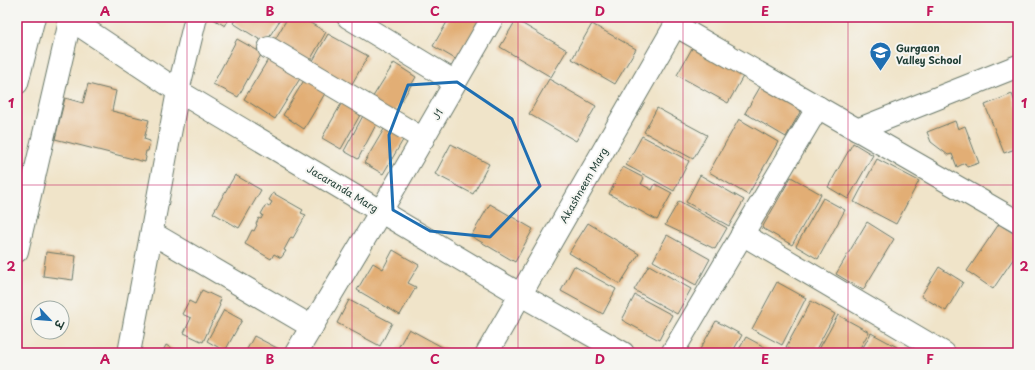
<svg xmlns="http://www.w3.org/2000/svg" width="1035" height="370" font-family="'Playpen Sans','Playpen Sans Deva',sans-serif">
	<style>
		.building { fill: #e2ae74 }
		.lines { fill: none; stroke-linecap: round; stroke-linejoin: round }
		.minor-casing { stroke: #687768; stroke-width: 24 }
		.minor { stroke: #fff; stroke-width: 22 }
		.marked { fill: none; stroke: #1f6fb2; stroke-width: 3; stroke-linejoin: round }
		.grid { fill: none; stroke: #c2185b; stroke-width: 1; stroke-opacity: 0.55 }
		.labels { text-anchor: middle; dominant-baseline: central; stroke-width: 4; stroke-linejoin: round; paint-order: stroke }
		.poi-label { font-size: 10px; font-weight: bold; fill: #1f3d34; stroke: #f6f6f2; text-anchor: start }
		.street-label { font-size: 10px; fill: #1f3d34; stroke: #f6f6f2 }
		.neatline { fill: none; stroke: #c2185b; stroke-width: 1.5 }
		.grid-label { font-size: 13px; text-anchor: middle; font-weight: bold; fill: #c2185b }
	</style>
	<rect width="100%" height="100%" fill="#f6f6f2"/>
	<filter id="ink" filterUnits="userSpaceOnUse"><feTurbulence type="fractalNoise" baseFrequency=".025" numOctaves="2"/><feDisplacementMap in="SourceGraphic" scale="8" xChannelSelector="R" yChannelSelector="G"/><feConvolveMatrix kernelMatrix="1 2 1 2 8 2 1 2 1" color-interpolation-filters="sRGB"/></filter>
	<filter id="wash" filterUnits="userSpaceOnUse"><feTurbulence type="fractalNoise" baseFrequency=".012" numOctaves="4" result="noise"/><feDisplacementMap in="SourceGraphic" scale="16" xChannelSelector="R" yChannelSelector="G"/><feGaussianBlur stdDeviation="0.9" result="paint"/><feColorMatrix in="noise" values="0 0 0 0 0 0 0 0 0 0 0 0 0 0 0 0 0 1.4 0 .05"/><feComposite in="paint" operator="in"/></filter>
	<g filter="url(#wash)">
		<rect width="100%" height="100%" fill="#f0e4c9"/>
		<g id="blocks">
			<!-- building -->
			<g class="building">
				<path d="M210 17H230L225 26Z"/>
				<path d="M237 17H282L265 43 233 23Z"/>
				<path d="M288 17H300L326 32 308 64 273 43Z"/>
				<path d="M450 17H474L480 20 457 60 433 46Z"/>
				<path d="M572 17H582L580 21Z"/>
				<path d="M649 17H661L658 23Z"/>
				<path d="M516 20 567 50 551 77 500 47Z"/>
				<path d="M592 24 636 49 615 84 572 59Z"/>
				<path d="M328 34 368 56 349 89 310 66Z"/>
				<path d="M237 39 262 53 238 97 213 84Z"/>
				<path d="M695 43 746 71 728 103 677 75Z"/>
				<path d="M269 58 301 77 275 119 244 99Z"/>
				<path d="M394 63 416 77 392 117 369 103Z"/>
				<path d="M306 77 327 90 304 129 283 115Z"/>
				<path d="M549 79 596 106 576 141 529 114Z"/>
				<path d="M763 82 804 105 786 137 745 113Z"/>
				<path d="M88 84 116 91 112 111 149 120 144 139 150 141 148 151H146L145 156 146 157 145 162 55 139 65 98 83 103Z"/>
				<path d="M1012 94 1018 111V148L1004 153 985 105Z"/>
				<path d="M345 97 364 108 341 149 322 138Z"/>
				<path d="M657 108 707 135 693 159 644 132Z"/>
				<path d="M365 112 379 119 358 159 344 151Z"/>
				<path d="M739 119 778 142 748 195 709 172Z"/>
				<path d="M955 121 958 129 965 126 979 163 967 167 965 163 957 167 952 154 948 155 931 142 927 132Z"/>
				<path d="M387 124 406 135 383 174 364 163Z"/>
				<path d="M642 136 689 161 674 191 626 165Z"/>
				<path d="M853 143 873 155 848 199 828 187Z"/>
				<path d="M451 144 489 164 473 194 435 174Z"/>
				<path d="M877 159 919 181 896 224 854 202Z"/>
				<path d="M623 167 644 178 641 184 652 190 655 184 672 193 657 220 609 194Z"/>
				<path d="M235 175 261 190 239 228 213 213Z"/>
				<path d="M700 175 744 200 729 226 686 202Z"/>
				<path d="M791 177 821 194 792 245 762 228Z"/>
				<path d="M273 193 303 210 301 213 306 215 293 238 291 237 284 250 286 251 281 258 274 254 271 259 245 244 252 230 254 231 257 225 256 224 259 218 261 219 263 215 261 214 266 205 269 207 272 202 269 200Z"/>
				<path d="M823 198 845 210 818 259 796 246Z"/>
				<path d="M679 201 727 228 715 249 665 225Z"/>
				<path d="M490 204 533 229 515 262 471 236Z"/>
				<path d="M867 222 894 239 863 290 836 274Z"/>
				<path d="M588 223 639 254 620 284 569 253Z"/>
				<path d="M999 224 1018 236V252L993 289 967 271Z"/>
				<path d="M667 235 710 259 696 285 653 261Z"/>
				<path d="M393 250 419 265 408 283 416 287 400 315 357 290 373 263 383 269Z"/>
				<path d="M46 252 76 256 73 280 43 276Z"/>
				<path d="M649 265 691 289 677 314 634 290Z"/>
				<path d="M574 266 616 289 603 314 561 291Z"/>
				<path d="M939 267 963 282 946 311 921 296Z"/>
				<path d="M777 282 806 298 782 345 752 329Z"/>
				<path d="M202 290 221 299 219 304 220 305 203 342 184 333 191 318 182 314 189 301 195 304Z"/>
				<path d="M635 295 672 315 659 340 622 320Z"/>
				<path d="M349 300 392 323 380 346 337 323Z"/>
				<path d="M811 301 835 314 814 353H797L786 347Z"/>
				<path d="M224 310 242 320 225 351 207 341Z"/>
				<path d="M838 315 869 332 857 353H817Z"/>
				<path d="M716 321 742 335 732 353H698Z"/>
				<path d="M409 329 453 353H395Z"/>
				<path d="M871 333 897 347 893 353H860Z"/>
				<path d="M254 336 279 349 277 353H245Z"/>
				<path d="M746 337 772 351V353H737Z"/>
				<path d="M166 345 173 349 172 351 176 353H162Z"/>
			</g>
		</g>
	</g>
	<g filter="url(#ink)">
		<use href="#blocks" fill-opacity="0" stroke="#687768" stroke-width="1"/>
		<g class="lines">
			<defs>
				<g id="minor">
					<path d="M67 17 178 91 521 295 623 353"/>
					<path d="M348 17 455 82"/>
					<path d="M675 25 1018 222"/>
					<path d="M269 48 423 139"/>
					<path d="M17 83 34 17"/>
					<path d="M857 130 1018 66"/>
					<path d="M152 233 312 327"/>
					<path d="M742 234 944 353"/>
					<path d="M17 251 71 17"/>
					<path d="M129 353 178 91 196 17"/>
					<path d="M296 353 381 211 493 17"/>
					<path d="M487 353 680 17"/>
					<path d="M672 353 818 107"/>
				</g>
			</defs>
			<!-- minor casing -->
			<use href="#minor" class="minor-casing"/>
			<!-- minor -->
			<use href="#minor" class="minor"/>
		</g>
	</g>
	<!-- marked area -->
	<path class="marked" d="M457 82 512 119 540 186 490 237 430 231 393 210 389 135 408 85Z"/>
	<!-- grid -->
	<path class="grid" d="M187 17V353M352 17V353M518 17V353M683 17V353M848 17V353M17 185H1018"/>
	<!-- icons -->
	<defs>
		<symbol id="school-pin" viewBox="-11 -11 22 30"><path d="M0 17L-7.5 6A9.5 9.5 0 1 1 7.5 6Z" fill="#1f6fb2" stroke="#f6f6f2"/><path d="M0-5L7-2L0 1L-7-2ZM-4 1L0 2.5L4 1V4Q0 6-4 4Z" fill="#fff"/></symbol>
	</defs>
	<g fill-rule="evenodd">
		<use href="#school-pin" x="868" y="40" width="25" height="34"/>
	</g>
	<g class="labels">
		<!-- poi labels -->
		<g class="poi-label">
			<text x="896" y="47">Gurgaon<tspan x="896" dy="12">Valley School</tspan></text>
		</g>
		<!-- street labels -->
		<g class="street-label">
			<text transform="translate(437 114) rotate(-60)">J1</text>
			<text transform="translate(583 185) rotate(-60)">Akashneem Marg</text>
			<text transform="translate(343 188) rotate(31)">Jacaranda Marg</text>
		</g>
	</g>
	<!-- margin -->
	<rect width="1035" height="370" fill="none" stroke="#f6f6f2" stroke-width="44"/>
	<!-- north arrow -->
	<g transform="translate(50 320) rotate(116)"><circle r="19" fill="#f6f6f2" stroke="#a0aca6"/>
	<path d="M0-3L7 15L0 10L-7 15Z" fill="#1f6fb2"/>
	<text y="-6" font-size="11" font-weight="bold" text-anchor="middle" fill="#1f3d34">उ</text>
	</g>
	<rect x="22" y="22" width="991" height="326" class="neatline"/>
	<g class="grid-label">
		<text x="105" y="16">A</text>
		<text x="270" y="16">B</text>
		<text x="435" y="16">C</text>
		<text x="600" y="16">D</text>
		<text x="765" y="16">E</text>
		<text x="930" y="16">F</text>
		<text x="11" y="108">1</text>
		<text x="1024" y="108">1</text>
		<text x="11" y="271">2</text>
		<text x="1024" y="271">2</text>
		<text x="105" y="364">A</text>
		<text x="270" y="364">B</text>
		<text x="435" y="364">C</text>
		<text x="600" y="364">D</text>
		<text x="765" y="364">E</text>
		<text x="930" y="364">F</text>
	</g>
</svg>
